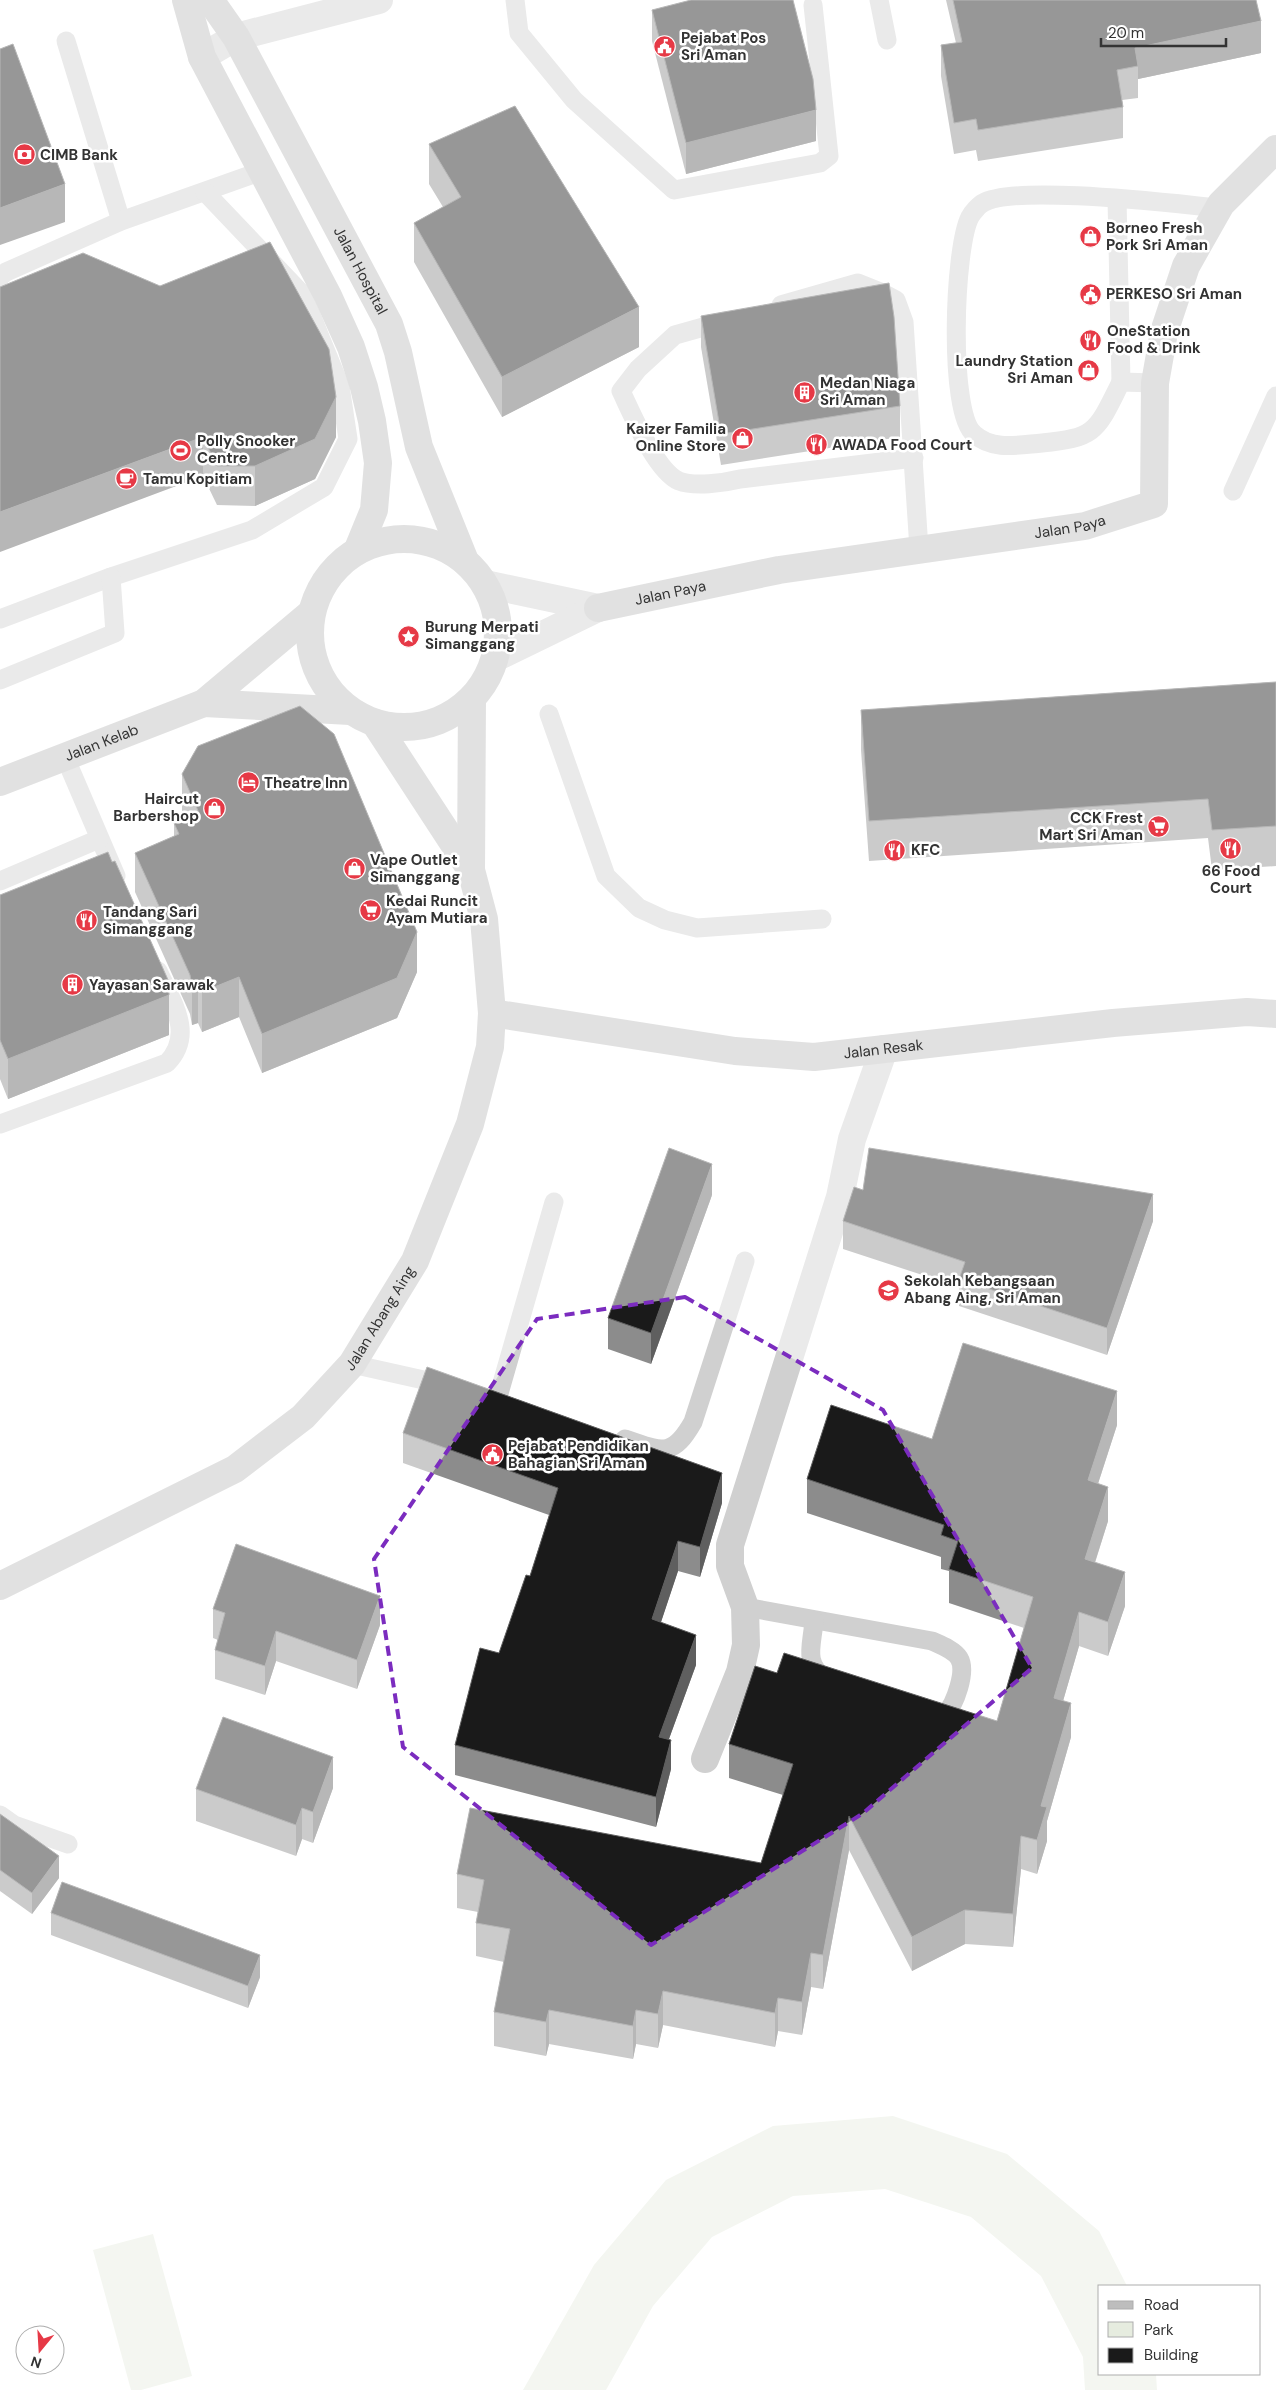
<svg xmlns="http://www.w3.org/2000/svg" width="1276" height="2390" font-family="'DM Sans',sans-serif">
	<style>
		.green { fill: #e6ecdf }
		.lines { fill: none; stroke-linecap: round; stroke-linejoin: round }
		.lane { stroke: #d0d0d0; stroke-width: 19 }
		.street { stroke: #d0d0d0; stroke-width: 28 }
		.secondary { stroke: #bdbdbd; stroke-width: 28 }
		.wall { fill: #8c8c8c }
		.shaded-wall { fill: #5f5f5f }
		.building { fill: #1a1a1a; stroke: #5f5f5f }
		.marked { fill: none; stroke: #7b2cbf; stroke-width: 4; stroke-dasharray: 10 6; stroke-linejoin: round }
		.labels { text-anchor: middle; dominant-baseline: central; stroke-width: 5; stroke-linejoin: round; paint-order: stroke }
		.poi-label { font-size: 15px; font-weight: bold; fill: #333; stroke: #fff; text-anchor: start }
		.street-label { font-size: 15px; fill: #333; stroke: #fff }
	</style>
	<rect width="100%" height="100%" fill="#fff"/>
	<!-- green -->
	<g class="green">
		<path d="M893 2116 1007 2154 1099 2231 1127 2286H1100V2374H1156L1157 2390H1085L1083 2357 1041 2276 971 2217 885 2189 793 2196 712 2237 653 2306 606 2390H523L594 2265 666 2180 773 2126Z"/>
		<path d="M153 2234 192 2376 141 2390H131L93 2250Z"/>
	</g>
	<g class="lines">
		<!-- lane -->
		<g class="lane">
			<path d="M515 0 519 33 574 100 674 190 820 163 829 156 813 5"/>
			<path d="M879 0 887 40"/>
			<path d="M66 41 121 221"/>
			<path d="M1117 199 1121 382"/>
			<path d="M0 277 6 272 121 221 262 171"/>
			<path d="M781 305 858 283 883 293 896 300 904 322 919 549"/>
			<path d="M725 321 675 335 638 369 621 391C632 414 656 471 679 481 694 487 724 483 740 479L914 458"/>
			<path d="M1155 383 1121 382C1097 429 1098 438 1042 443 1018 445 993 451 974 434 948 413 954 247 970 217 972 213 979 205 983 203 1014 184 1176 204 1219 208"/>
			<path d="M1233 491 1276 396"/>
			<path d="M0 619 111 577 252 530 324 487 348 439 340 386 303 295 205 192"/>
			<path d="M0 680 115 633 111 577"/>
			<path d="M549 714 606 876 639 908 665 920 697 928 822 919"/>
			<path d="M65 757 116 876"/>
			<path d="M0 881 99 839"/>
			<path d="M0 1124 167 1063C195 1034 172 1002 158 971"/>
			<path d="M352 1364 446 1385"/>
			<path d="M498 1397 554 1202"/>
			<path d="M625 1439C661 1451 672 1459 693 1422L745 1261"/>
			<path d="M745 1607 932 1641C941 1645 954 1650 959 1658 967 1671 955 1705 945 1714L930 1715"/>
			<path d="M814 1621C812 1647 803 1662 826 1680"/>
			<path d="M0 1815 14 1825 68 1844"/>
		</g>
		<!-- street -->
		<g class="street">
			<path d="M202 57 236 37 379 0"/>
			<path d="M485 584 598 608"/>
			<path d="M495 658 598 608"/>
			<path d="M705 1759 740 1672 746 1645 745 1607 730 1566V1545L840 1197 852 1139 884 1049"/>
		</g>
		<!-- secondary -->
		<g class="secondary">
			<path d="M186 0 202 57 328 296 351 347 364 387 372 421 378 463 374 510 358 549"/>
			<path id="s1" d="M210 0 236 37 389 324 398 352 419 447 465 561"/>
			<circle cx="404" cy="633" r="94"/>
			<path id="s2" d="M598 608 779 570 1085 526 1154 504 1155 383 1164 332 1186 266 1221 204 1276 149"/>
			<path d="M204 703 350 711"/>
			<path d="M375 723 471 870"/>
			<path id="s3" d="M0 782 204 703 310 614"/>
			<path id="s4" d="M492 1013 735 1051 814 1057 1113 1023 1247 1012 1276 1014"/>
			<path id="s5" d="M0 1586 235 1469 303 1417 352 1364 415 1261 470 1124 490 1047 492 1013 484 919 471 870 472 700"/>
		</g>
	</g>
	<!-- wall -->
	<g class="wall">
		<path d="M946 0H1256L1261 53 1138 79V98L1122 100 1123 107V138L978 161 976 150 954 154 941 76V45L956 43Z"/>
		<path d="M652 10 816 141 686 174 652 41Z"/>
		<path d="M429 144 639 347 502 417 414 262V223L443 207 429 184Z"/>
		<path d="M0 287 336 437 315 479 255 506 217 505 203 476Z"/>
		<path d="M701 316 900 406V437L721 465 701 347Z"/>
		<path d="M1276 682V866L1212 870 1208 838 869 861 861 750V710Z"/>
		<path d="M182 774 417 972 397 1018 262 1073 239 1017 202 1032 198 1023 192 1025 190 1014 135 892V853L174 836V823L184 819 182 814Z"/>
		<path d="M112 862 169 1035 8 1099 0 1079V895Z"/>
		<path d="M863 1190 1153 1221 1107 1355 959 1306V1287L843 1249V1221Z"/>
		<path d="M712 1195 651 1364 608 1349V1318Z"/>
		<path d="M1117 1425 1098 1484 1108 1521 1095 1563 1125 1606 1108 1656 1079 1646 1063 1701 1071 1737 1047 1821V1841L1037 1874 1021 1869 1013 1947 965 1944 912 1971 849 1850 823 1989 811 1987 802 2035 778 2031 775 2047 663 2025 658 2048 636 2044 633 2059 549 2044 546 2056 494 2046V2012L504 1962 476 1956V1923L478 1912 457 1908V1874L761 1863 783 1795 729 1778V1744L777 1673 997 1721 1024 1628 949 1603V1571L941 1569V1557L807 1513V1479L932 1439Z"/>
		<path d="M403 1433 722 1503 700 1577 678 1571 661 1622 696 1665 669 1739 671 1769 656 1827 455 1775V1745L499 1653 530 1576 549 1515 403 1463Z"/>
		<path d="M213 1609 380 1625 357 1689 276 1661 265 1695 215 1679V1650L218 1640 213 1638Z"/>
		<path d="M333 1788 313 1843 302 1839 296 1856 196 1821V1789Z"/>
		<path d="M0 1814 59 1878 32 1914 0 1891Z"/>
		<path d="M51 1913 260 1977 248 2008 51 1935Z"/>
	</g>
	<!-- shaded-wall -->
	<g class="shaded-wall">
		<path d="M1261 21V53L1138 79V66L1135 48Z"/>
		<path d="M816 110V141L686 174V143Z"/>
		<path d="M65 184V222L0 245V208Z"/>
		<path d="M639 307V347L502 417V377Z"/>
		<path d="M336 397V437L315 479 255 506V466Z"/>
		<path d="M203 437V476L0 552V512Z"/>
		<path d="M417 932V972L397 1018 262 1073V1034Z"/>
		<path d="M239 977V1017L202 1032V992Z"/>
		<path d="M169 982V1035L8 1099V1059Z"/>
		<path d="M198 983V1023L192 1025V986Z"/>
		<path d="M712 1164V1195L651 1364V1333Z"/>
		<path d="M1153 1194V1221L1107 1355V1328Z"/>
		<path d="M1117 1391V1425L1088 1514V1480Z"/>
		<path d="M722 1473V1503L700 1577V1547Z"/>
		<path d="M1108 1487V1521L1085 1593V1559Z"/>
		<path d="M678 1541V1571L652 1649V1619Z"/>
		<path d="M1125 1572V1606L1108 1656V1622Z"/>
		<path d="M380 1596V1625L357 1689V1660Z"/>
		<path d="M1079 1612V1646L1054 1732V1698Z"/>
		<path d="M276 1631V1661L265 1695V1666Z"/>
		<path d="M696 1635V1665L659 1766V1737Z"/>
		<path d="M1071 1703V1737L1047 1821V1841L1037 1874V1840L1041 1806Z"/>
		<path d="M671 1740V1769L656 1827V1797Z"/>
		<path d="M333 1757V1788L313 1843V1812Z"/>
		<path d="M302 1808V1839L296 1856V1825Z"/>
		<path d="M849 1816V1850L823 1989V1955Z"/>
		<path d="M1021 1836V1869L1013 1947V1914Z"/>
		<path d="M59 1856V1878L32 1914V1893Z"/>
		<path d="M965 1910V1944L912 1971V1937Z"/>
		<path d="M811 1953V1987L802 2035V2002Z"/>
		<path d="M260 1955V1977L248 2008V1986Z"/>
		<path d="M663 1991V2025L658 2048V2014Z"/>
		<path d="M778 1998V2031L775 2047V2013Z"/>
		<path d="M549 2010V2044L546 2056V2022Z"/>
		<path d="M636 2010V2044L633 2059V2026Z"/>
	</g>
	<!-- building -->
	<g class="building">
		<path d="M691 0H793L813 79 816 110 686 143 652 10Z"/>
		<path d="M953 0H1256L1261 21 1135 48 1138 66 1117 70 1123 107 978 130 976 119 954 123 941 45 962 42Z"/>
		<path d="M13 44 65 184 0 208V49Z"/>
		<path d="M515 106 639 307 502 377 414 223 461 197 429 144Z"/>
		<path d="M270 242 329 349 336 397 315 439 255 466H217L203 437 0 512V287L83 253 160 286Z"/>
		<path d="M889 283 894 317 900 406 721 434 701 316Z"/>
		<path d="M1276 682V826L1212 830 1208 799 869 821 861 710Z"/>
		<path d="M300 706 334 734 417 932 397 978 262 1034 239 977 202 992 198 983 192 986 190 975 135 853 179 834 174 823 199 813 182 774 198 746Z"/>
		<path d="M108 852 112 862 115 861 169 982V995L8 1059 0 1040V895Z"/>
		<path d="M669 1148 712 1164 651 1333 608 1318Z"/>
		<path d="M869 1148 1153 1194 1107 1328 959 1279 965 1262 843 1221 854 1187 863 1190Z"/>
		<path d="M963 1343 1117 1391 1088 1480 1108 1487 1085 1559 1125 1572 1108 1622 1079 1612 1054 1698 1071 1703 1041 1806 1047 1807 1037 1840 1021 1836 1013 1914 965 1910 912 1937 849 1816 823 1955 811 1953 802 2002 778 1998 775 2013 663 1991 658 2014 636 2010 633 2026 549 2010 546 2022 494 2012 510 1929 476 1923 484 1880 457 1874 470 1808 761 1863 793 1764 729 1744 755 1666 777 1673 784 1653 997 1721 1033 1597 949 1569 958 1541 941 1535 944 1525 807 1479 831 1405 932 1439Z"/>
		<path d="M427 1367 722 1473 700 1547 678 1541 652 1619 696 1635 659 1737 671 1740 656 1797 455 1745 480 1648 499 1653 526 1575 530 1576 558 1488 403 1433Z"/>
		<path d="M236 1544 380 1596 357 1660 276 1631 265 1666 215 1650 225 1613 213 1609Z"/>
		<path d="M223 1717 333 1757 313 1812 302 1808 296 1825 196 1789Z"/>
		<path d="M0 1814 59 1856 32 1893 0 1870Z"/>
		<path d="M62 1882 260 1955 248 1986 51 1913Z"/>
	</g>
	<!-- marked area -->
	<path d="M0 0H1276V2390H0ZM685 1297 883 1410 1032 1668 862 1814 651 1945 403 1747 374 1559 537 1319Z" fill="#fff" fill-opacity=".55" fill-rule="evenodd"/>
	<path class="marked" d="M685 1297 883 1410 1032 1668 862 1814 651 1945 403 1747 374 1559 537 1319Z"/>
	<!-- icons -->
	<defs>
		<symbol id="civic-disc" viewBox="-11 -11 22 22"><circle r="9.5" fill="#e63946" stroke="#fff"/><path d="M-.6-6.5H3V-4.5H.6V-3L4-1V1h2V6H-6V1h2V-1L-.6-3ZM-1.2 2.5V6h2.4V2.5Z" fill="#fff"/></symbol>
		<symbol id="bank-disc" viewBox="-11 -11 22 22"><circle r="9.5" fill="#e63946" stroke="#fff"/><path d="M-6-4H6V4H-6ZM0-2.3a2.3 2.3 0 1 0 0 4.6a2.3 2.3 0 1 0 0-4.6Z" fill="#fff"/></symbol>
		<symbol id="shop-disc" viewBox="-11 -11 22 22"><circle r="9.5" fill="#e63946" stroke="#fff"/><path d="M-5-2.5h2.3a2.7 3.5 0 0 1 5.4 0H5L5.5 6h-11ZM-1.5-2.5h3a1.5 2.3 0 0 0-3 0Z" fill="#fff"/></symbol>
		<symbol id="restaurant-disc" viewBox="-11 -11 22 22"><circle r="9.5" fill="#e63946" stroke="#fff"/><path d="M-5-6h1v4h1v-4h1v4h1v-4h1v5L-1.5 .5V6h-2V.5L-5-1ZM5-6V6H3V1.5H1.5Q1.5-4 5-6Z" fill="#fff"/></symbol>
		<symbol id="building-disc" viewBox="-11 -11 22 22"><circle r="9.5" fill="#e63946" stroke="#fff"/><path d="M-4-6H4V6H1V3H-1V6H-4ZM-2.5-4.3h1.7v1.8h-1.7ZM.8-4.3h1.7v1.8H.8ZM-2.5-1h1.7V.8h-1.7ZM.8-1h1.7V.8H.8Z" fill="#fff"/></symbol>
		<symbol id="stadium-disc" viewBox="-11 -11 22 22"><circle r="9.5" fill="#e63946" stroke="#fff"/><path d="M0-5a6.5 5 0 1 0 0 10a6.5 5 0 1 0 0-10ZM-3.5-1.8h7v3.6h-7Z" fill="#fff"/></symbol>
		<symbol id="cafe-disc" viewBox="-11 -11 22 22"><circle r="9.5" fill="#e63946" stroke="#fff"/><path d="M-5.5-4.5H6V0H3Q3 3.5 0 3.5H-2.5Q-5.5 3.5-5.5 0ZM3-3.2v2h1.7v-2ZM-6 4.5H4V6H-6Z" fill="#fff"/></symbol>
		<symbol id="sight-disc" viewBox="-11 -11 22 22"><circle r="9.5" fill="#e63946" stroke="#fff"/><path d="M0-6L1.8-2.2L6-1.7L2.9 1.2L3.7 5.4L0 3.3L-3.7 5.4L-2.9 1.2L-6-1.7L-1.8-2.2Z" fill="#fff"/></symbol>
		<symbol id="hotel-disc" viewBox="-11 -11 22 22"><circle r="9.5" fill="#e63946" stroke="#fff"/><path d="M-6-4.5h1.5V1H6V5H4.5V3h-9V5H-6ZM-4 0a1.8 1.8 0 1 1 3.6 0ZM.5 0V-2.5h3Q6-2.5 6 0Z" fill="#fff"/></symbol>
		<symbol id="supermarket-disc" viewBox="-11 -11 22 22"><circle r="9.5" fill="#e63946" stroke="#fff"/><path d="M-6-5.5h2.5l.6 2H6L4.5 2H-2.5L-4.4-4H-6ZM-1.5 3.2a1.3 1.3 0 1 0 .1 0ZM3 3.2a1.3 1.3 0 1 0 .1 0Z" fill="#fff"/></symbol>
		<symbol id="school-disc" viewBox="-11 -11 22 22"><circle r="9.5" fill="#e63946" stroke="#fff"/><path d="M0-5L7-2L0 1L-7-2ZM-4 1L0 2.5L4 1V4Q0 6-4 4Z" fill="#fff"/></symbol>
	</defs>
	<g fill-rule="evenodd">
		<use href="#civic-disc" x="652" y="34" width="25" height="25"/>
		<use href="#bank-disc" x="12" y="142" width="25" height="25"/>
		<use href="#shop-disc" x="1078" y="224" width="25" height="25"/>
		<use href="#civic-disc" x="1078" y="282" width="25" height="25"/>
		<use href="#restaurant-disc" x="1078" y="328" width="25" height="25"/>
		<use href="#shop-disc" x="1076" y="358" width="25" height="25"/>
		<use href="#building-disc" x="792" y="380" width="25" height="25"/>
		<use href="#shop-disc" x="730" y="426" width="25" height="25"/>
		<use href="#restaurant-disc" x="804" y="432" width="25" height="25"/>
		<use href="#stadium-disc" x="168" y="438" width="25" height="25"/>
		<use href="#cafe-disc" x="114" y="466" width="25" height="25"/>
		<use href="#sight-disc" x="396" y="624" width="25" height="25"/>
		<use href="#hotel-disc" x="236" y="770" width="25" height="25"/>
		<use href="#shop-disc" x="202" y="796" width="25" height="25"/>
		<use href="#supermarket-disc" x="1146" y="814" width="25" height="25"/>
		<use href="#restaurant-disc" x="1218" y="836" width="25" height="25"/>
		<use href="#restaurant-disc" x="882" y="838" width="25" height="25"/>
		<use href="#shop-disc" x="342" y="856" width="25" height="25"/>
		<use href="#supermarket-disc" x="358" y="898" width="25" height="25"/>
		<use href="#restaurant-disc" x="74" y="908" width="25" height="25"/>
		<use href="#building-disc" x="60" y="972" width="25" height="25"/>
		<use href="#school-disc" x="876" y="1278" width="25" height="25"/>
		<use href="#civic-disc" x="480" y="1442" width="25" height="25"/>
	</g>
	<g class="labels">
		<!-- poi labels -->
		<g class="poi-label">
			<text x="681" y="38">Pejabat Pos<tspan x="681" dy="17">Sri Aman</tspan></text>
			<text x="40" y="155">CIMB Bank</text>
			<text x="1106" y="228">Borneo Fresh<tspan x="1106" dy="17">Pork Sri Aman</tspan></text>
			<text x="1106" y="294">PERKESO Sri Aman</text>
			<text x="1107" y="331">OneStation<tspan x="1107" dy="17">Food &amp; Drink</tspan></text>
			<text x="1073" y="361" text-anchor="end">Laundry Station<tspan x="1073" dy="17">Sri Aman</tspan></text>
			<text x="820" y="383">Medan Niaga<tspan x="820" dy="17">Sri Aman</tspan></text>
			<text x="726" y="429" text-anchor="end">Kaizer Familia<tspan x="726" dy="17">Online Store</tspan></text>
			<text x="197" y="441">Polly Snooker<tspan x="197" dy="17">Centre</tspan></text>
			<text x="832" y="445">AWADA Food Court</text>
			<text x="143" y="479">Tamu Kopitiam</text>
			<text x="425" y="627">Burung Merpati<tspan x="425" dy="17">Simanggang</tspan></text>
			<text x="264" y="783">Theatre Inn</text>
			<text x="199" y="799" text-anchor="end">Haircut<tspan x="199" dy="17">Barbershop</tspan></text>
			<text x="1143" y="818" text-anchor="end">CCK Frest<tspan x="1143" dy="17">Mart Sri Aman</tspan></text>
			<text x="911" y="850">KFC</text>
			<text x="370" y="860">Vape Outlet<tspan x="370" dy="17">Simanggang</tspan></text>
			<text x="1231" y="871" text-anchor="middle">66 Food<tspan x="1231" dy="17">Court</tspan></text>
			<text x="386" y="901">Kedai Runcit<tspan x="386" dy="17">Ayam Mutiara</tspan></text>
			<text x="103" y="912">Tandang Sari<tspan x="103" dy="17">Simanggang</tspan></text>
			<text x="89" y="985">Yayasan Sarawak</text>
			<text x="904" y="1281">Sekolah Kebangsaan<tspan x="904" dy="17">Abang Aing, Sri Aman</tspan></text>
			<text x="508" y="1446">Pejabat Pendidikan<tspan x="508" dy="17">Bahagian Sri Aman</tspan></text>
		</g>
		<!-- street labels -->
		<g class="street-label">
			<text stroke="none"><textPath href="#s1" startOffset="310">Jalan Hospital</textPath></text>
			<text stroke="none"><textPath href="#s2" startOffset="479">Jalan Paya</textPath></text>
			<text stroke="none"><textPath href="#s2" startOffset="74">Jalan Paya</textPath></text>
			<text stroke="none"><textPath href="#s3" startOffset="109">Jalan Kelab</textPath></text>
			<text stroke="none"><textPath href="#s4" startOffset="395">Jalan Resak</textPath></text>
			<text stroke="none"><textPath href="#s5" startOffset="474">Jalan Abang Aing</textPath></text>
		</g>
	</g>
	<!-- legend -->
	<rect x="1098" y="2285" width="162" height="90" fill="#ffffff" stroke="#adadad"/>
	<rect x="1108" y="2301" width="25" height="8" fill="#bdbdbd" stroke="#adadad"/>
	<text x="1144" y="2310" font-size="15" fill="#333333">Road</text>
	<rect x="1108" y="2322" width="25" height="15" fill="#e6ecdf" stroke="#adadad"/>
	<text x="1144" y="2335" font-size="15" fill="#333333">Park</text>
	<rect x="1108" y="2348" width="25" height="15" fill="#1a1a1a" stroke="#adadad"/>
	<text x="1144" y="2360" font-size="15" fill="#333333">Building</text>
	<!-- north arrow -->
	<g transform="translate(40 2350) rotate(198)"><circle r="24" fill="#ffffff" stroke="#adadad"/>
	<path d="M0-4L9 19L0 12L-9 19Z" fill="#e63946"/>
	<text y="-8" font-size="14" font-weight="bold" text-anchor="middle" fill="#333333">N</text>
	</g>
	<!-- scale -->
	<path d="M1101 38v8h125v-8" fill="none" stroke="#333333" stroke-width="2.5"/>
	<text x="1108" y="38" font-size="15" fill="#333333" stroke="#ffffff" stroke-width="4" paint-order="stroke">20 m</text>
</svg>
